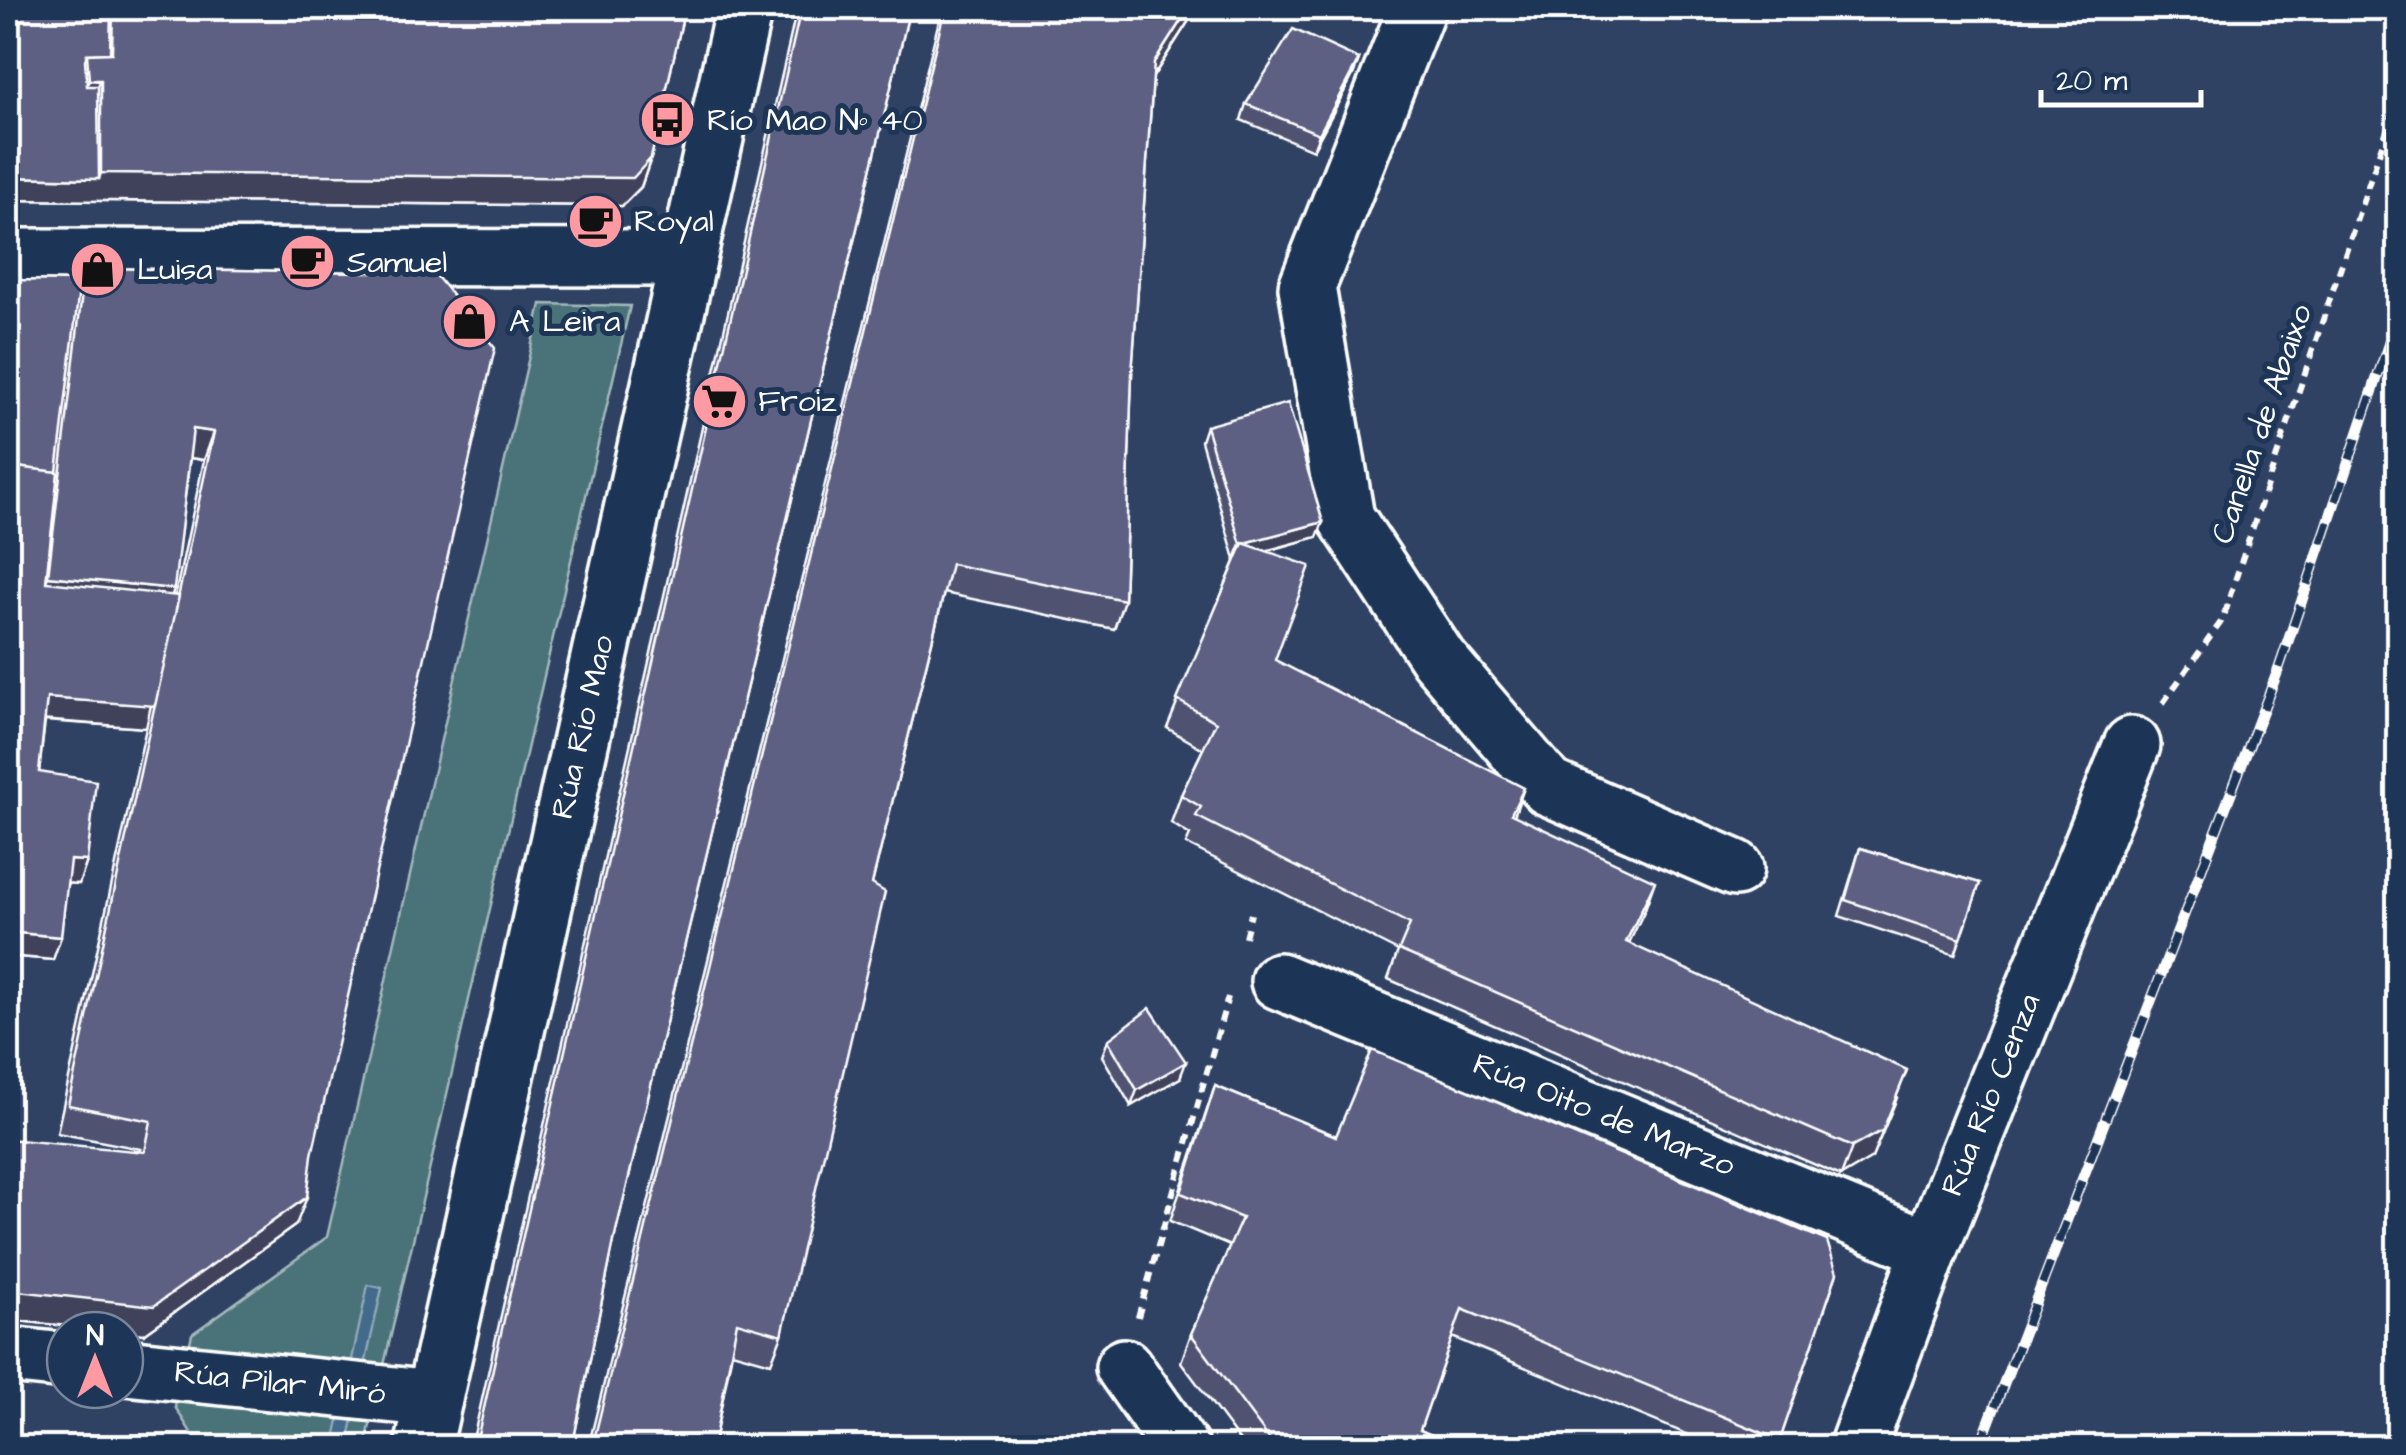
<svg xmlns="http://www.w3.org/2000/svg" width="2406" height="1455" font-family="'Architects Daughter',sans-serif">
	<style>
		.green { fill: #4a7378; stroke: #a4b9bc; stroke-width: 2.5 }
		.water { fill: #436a8b; stroke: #8ea6b9; stroke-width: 2.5 }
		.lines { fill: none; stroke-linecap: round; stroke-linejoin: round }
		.street-casing { stroke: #fff; stroke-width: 62 }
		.path { stroke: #fff; stroke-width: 6; stroke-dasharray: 10 8; stroke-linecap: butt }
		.street { stroke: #1d3557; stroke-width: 55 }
		.rail-casing { stroke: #fff; stroke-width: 11 }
		.rail { stroke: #1d3557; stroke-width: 8; stroke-dasharray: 22; stroke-linecap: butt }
		.wall { fill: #505271; stroke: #fff; stroke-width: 2.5; fill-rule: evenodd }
		.shaded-wall { fill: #41425c; stroke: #fff; stroke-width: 2.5 }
		.building { fill: #5d5f83; stroke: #fff; stroke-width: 2.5 }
		.labels { text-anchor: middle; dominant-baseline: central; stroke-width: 10; stroke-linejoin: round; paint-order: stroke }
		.poi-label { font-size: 32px; fill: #fff; stroke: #1d3557; text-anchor: start }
		.street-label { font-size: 32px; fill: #fff; stroke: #1d3557 }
	</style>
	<rect width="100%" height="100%" fill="#304264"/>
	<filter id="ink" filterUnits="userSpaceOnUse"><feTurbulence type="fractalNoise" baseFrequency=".01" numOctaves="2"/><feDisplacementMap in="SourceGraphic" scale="20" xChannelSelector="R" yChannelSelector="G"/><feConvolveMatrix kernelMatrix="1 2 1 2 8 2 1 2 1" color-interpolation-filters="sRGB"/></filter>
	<g filter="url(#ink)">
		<!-- green -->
		<path class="green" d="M541 304 630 306 365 1447H200L175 1407 192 1334 327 1237Z"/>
		<!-- water -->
		<path class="water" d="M368 1285 382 1288 347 1447 333 1448Z"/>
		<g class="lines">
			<defs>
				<g id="street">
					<path d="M1417 8 1307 287 1346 518 1438 658 1548 787 1735 868"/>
					<path d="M8 257 688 258"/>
					<path d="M1279 981 1930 1249"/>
					<path d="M8 1355 65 1361"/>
					<path d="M125 1367 434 1399"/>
					<path d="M1124 1367 1181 1448"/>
					<path d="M423 1448 744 8"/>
					<path d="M1857 1448 1930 1249 2132 745"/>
				</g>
			</defs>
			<!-- street casing -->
			<use href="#street" class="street-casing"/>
			<!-- path -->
			<g class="path">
				<path d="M2163 703 2221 622 2398 97"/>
				<path d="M1245 937 1251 914"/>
				<path d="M1138 1317 1228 997"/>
			</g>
			<!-- street -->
			<use href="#street" class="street"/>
			<defs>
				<path id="rail" d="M1979 1448 2279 668 2398 316"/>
			</defs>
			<!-- rail casing -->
			<use href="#rail" class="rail-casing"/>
			<!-- rail -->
			<use href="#rail" class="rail"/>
		</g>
		<!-- wall -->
		<g class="wall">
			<path d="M8 8H685L651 158 641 187 622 206 8 200Z"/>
			<path d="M797 8H910L616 1231 572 1448H471Z"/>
			<path d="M942 8H1197L1153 77 1132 374 1124 600 1114 629 944 593 872 884 782 1335 771 1363 732 1352 713 1448H588Z"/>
			<path d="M1359 59 1353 75 1313 150 1241 120 1246 104Z"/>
			<path d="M85 268 434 273 296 1225 144 1334 125 1332V1330H107L8 1320 141 1149 57 1133 146 728 45 721 39 772 87 861 79 884 67 883 53 960 8 956V280L80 281ZM190 458 204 460 175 596H172Z"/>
			<path d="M1206 426 1323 522 1317 537 1267 551 1275 660 1524 788 1514 816 1645 909 1628 944 1897 1098 1872 1158 1841 1176 1388 979 1398 951 1186 844 1190 835 1171 823 1181 795 1203 749 1167 728 1236 559H1235L1201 441Z"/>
			<path d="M1860 848 1980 883 1955 955 1839 916Z"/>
			<path d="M1108 1040 1180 1078 1131 1106 1102 1056Z"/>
			<path d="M1215 1086 1336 1136 1837 1273 1777 1448H1720L1452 1337 1420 1430 1460 1448H1245L1181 1362 1191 1334 1230 1246 1170 1221Z"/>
		</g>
		<!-- shaded-wall -->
		<g class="shaded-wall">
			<path d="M1189 8H1197L1143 92 1154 63Z"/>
			<path d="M1359 59 1353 75 1313 150 1319 134Z"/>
			<path d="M89 80 100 81 90 108H78Z"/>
			<path d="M651 158 641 187 622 206 8 200V177L99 179 101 173Z"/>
			<path d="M193 429 214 432 204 460 183 457Z"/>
			<path d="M1323 522 1317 537 1235 559 1241 544Z"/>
			<path d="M48 576 174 589 164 617 38 605Z"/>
			<path d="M47 698 151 705 146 728 39 720Z"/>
			<path d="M70 860 87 861 79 884 62 883Z"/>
			<path d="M1655 881 1645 909 1616 971 1626 942Z"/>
			<path d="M8 932 61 937 53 960 8 956Z"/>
			<path d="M1186 1062 1180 1078 1131 1106 1137 1090Z"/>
			<path d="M1907 1070 1872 1158 1841 1176 1852 1147Z"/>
			<path d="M307 1197 296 1225 144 1334 125 1332V1330H107L8 1320V1290Z"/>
		</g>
		<!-- building -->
		<g class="building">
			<path d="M8 8H111L110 53 87 54 85 60 87 86H98L99 179 8 177Z"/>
			<path d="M113 8H685L651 158 633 178 101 173V80H89L87 54 112 53Z"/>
			<path d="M801 8H910L616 1231 572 1448H475Z"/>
			<path d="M945 8H1189L1154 63 1132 374 1124 600 951 564 872 884 885 892 782 1335 737 1322 713 1448H592Z"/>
			<path d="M1293 29 1359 59 1319 134 1246 104Z"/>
			<path d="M85 268 434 273 495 348 312 1155 307 1197 154 1306 8 1290V1139L145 1152 151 1121 68 1105 214 432 193 429 174 589 48 576Z"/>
			<path d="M8 280 80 281 57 472 8 466Z"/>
			<path d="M1288 403 1323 522 1241 544 1206 426Z"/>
			<path d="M8 466 58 472 46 582 179 596 155 706 47 698 39 772 96 781 87 861 70 860 61 937 8 932Z"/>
			<path d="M1243 543 1310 566 1275 660 1524 788 1511 814 1655 881 1626 942 1907 1070 1883 1130 1852 1147 1399 950 1410 924 1196 816 1201 807 1181 795 1216 722 1177 700Z"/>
			<path d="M1860 848 1980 883 1961 939 1845 900Z"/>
			<path d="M1150 1008 1186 1062 1137 1090 1108 1040Z"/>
			<path d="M1372 1050 1827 1241 1837 1273 1780 1440 1462 1309 1420 1430 1460 1448H1276L1191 1334 1242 1218 1181 1193 1215 1086 1336 1136Z"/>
		</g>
	</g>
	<!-- icons -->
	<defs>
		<symbol id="bus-disc" viewBox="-11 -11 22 22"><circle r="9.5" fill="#ff9aa2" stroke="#1d3557"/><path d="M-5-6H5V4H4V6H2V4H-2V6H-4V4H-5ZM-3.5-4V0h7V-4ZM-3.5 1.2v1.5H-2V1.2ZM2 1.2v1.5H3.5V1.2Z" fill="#111"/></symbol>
		<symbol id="cafe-disc" viewBox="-11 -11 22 22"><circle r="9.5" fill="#ff9aa2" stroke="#1d3557"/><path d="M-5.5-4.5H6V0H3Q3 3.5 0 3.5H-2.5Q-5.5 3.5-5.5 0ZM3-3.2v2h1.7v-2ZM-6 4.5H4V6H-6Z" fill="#111"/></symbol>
		<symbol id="shop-disc" viewBox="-11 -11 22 22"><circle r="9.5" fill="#ff9aa2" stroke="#1d3557"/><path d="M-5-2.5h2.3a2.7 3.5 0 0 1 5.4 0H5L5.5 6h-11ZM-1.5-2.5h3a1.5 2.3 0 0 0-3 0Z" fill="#111"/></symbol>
		<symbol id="supermarket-disc" viewBox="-11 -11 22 22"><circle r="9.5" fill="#ff9aa2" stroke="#1d3557"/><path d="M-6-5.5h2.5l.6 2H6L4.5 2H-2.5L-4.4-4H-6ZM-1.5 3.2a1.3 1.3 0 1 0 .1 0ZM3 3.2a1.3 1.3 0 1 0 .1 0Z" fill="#111"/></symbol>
	</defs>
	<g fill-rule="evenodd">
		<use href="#bus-disc" x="636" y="88" width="63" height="63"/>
		<use href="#cafe-disc" x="564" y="190" width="63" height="63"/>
		<use href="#cafe-disc" x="276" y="230" width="63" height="63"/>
		<use href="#shop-disc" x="66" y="238" width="63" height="63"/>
		<use href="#shop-disc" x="438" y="290" width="63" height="63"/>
		<use href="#supermarket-disc" x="688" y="370" width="63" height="63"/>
	</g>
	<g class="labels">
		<!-- poi labels -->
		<g class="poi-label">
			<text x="707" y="120">Río Mao Nº 40</text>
			<text x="634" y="221">Royal</text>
			<text x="347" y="262">Samuel</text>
			<text x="137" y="269">Luisa</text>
			<text x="509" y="321">A Leira</text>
			<text x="758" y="401">Froiz</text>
		</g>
		<!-- street labels -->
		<g class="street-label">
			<text transform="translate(2262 424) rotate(-71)">Canella de Abaixo</text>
			<text transform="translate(583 727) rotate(-77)">Rúa Río Mao</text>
			<text transform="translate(1991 1095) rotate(-68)">Rúa Río Cenza</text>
			<text transform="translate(1604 1115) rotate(22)">Rúa Oito de Marzo</text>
			<text transform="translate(280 1383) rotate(6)">Rúa Pilar Miró</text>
		</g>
	</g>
	<!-- margin -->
	<rect width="2406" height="1455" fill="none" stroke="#1d3557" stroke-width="40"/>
	<rect x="20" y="20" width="2366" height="1415" fill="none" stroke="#fff" stroke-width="4" filter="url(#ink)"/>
	<!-- north arrow -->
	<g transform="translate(95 1360)"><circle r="48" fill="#1d3557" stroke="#77869a" stroke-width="2.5"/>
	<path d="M0-8L18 38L0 25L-18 38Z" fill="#ff9aa2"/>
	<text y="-15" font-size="28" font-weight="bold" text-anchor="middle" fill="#ffffff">N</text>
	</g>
	<!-- scale -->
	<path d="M2041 90v15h160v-15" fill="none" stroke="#ffffff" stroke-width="5"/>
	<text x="2056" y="90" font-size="30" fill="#ffffff" stroke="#1d3557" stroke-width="8" paint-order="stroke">20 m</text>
</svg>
